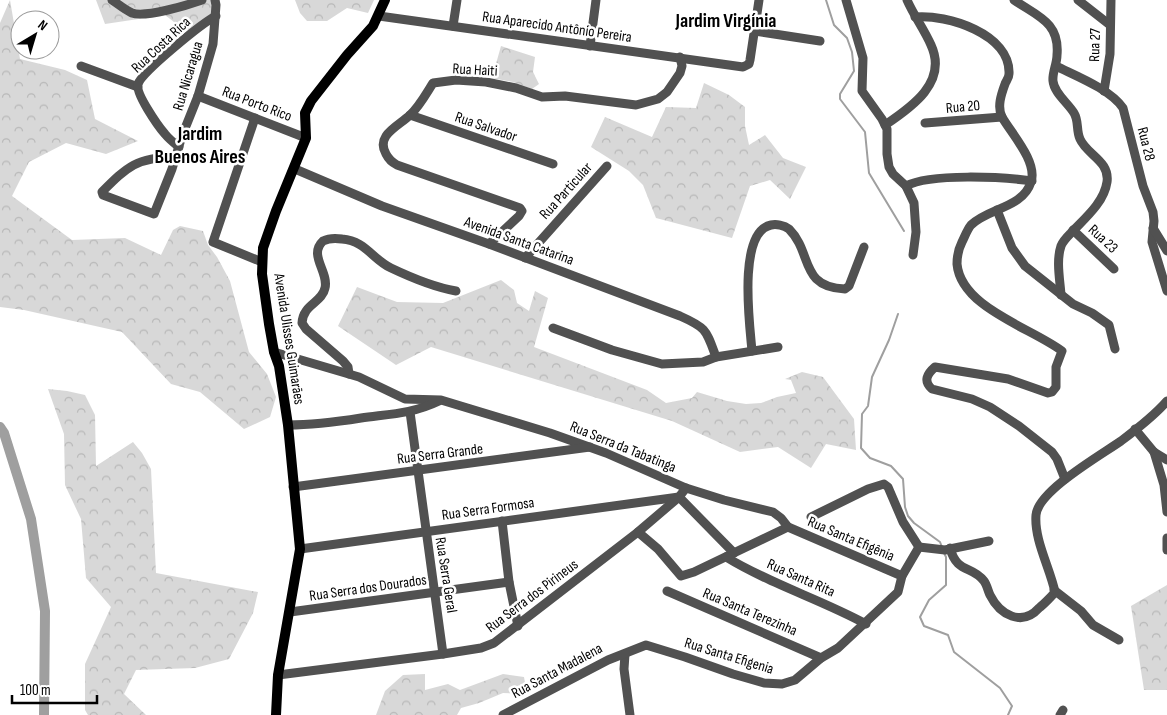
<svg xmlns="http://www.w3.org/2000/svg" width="1167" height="715" font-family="'Sofia Sans Condensed',sans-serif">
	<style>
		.forest { fill: url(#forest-crowns) }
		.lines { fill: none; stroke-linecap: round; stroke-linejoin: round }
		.stream { stroke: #9f9f9f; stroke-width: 2 }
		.river { stroke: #9f9f9f; stroke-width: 10 }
		.minor { stroke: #515151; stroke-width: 9 }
		.major { stroke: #000; stroke-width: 10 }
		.labels { text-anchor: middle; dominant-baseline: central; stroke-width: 5; stroke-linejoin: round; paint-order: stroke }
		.street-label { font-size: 15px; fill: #000; stroke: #fff }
		.district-label { font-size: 20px; font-weight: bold; fill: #000; stroke: #fff }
	</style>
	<defs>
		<pattern id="forest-crowns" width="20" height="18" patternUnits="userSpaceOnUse" patternTransform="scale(1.25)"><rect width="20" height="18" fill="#d8d8d8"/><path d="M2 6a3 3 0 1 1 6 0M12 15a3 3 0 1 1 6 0" fill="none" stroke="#b8b8b8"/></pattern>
	</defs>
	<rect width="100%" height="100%" fill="#fff"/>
	<!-- forest -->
	<g class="forest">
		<path d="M10 0 20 59 65 70 87 80 95 119 138 141 106 154 66 143 29 162 12 196 72 240 125 238 161 255 173 230 180 226 203 231 208 245 217 257 230 281 249 352 267 374 276 397 270 417 244 429 200 392 171 384 122 332 24 310 0 307V23Z"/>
		<path d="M96 0H215L214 16 188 33 165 15 105 24Z"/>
		<path d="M295 0H374L368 13 347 8 327 21H307L300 13Z"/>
		<path d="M501 46 535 57 533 72 539 84 532 89 513 82 492 78Z"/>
		<path d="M704 83 729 95 745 107V126L749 145 765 135 783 158 806 167 790 199 770 180 750 186 732 238 656 218 643 185 629 171 591 147 605 117 652 137 666 107 696 108Z"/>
		<path d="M501 280 514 290 517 303 529 311 535 291 548 298 534 347 647 390 666 403 692 398 697 392 727 401 746 404 761 403 777 397 796 393 791 380 785 379 802 372 823 377 854 419 856 450 826 444 811 468 778 447 740 452 672 421 431 347 396 365 338 326 357 287 397 302 443 303Z"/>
		<path d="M48 389 67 391 85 395 95 415 96 466 133 442 142 453 151 469 156 573 258 592 253 613 229 659 195 668 136 670 124 694 146 715H88L85 710V664L111 607 86 578 81 519 65 485 64 434Z"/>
		<path d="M1167 585V690H1144L1131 606Z"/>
		<path d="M425 674V690L448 684 460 690 503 674 524 677 527 694 503 693 479 703 461 708 457 715H376L385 691 403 675Z"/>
	</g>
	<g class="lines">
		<!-- stream -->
		<g class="stream">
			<path d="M826 0 834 25 847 38 852 52 854 71 840 94V99L865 132 869 173 904 231"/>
			<path d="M898 314 889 340 872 377 868 406 862 414 861 448 870 458 891 466 903 479 905 507 908 516 914 523 940 542 942 547"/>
			<path d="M944 553 946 557V585L929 600 920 617 924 626 948 635 954 652 1000 688 1012 706 1008 715"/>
		</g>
		<!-- river -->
		<path class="river" d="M0 427 4 433 31 519 45 611 44 715"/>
		<!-- minor -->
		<g class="minor">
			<path d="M112 0C118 4 125 10 132 13 145 18 188 5 202 0"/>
			<path d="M846 0 863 58 862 91 882 119 887 129V154L889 167 893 174 906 186 914 203 916 232 913 255"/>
			<path d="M1014 0C1037 16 1060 22 1057 55 1057 64 1052 73 1053 81 1054 93 1068 103 1074 113 1079 121 1076 130 1080 139 1087 155 1110 161 1107 182 1104 203 1084 219 1070 234 1066 238 1063 241 1061 246 1056 261 1060 280 1061 295"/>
			<path d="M1078 0 1110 25"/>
			<path d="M379 16 743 67 749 64 750 60 759 0"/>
			<path d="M915 17C947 14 1011 34 1009 74 1009 78 1006 81 1005 84 1001 95 997 107 1002 117 1011 133 1038 162 1031 182 1023 208 988 208 971 225 967 230 965 236 962 242 959 248 957 257 957 264 961 308 1032 328 1062 351L1056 367V387L1052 392 1048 393 1008 379 935 367C927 374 923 381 932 389L972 399 990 407 1019 426 1052 452 1057 459 1065 479"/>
			<path d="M453 26 457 0"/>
			<path d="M755 31 820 41"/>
			<path d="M590 46 596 0"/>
			<path d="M81 66 138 87"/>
			<path d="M1056 66C1076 76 1110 89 1123 108L1143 186 1153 212 1154 221 1152 242 1167 291"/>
			<path d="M1104 91 1110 54 1111 0"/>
			<path d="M198 96 306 138"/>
			<path d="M410 115 553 164"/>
			<path d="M255 118 213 242 262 262"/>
			<path d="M925 123 1002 117"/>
			<path d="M885 125C912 107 948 82 931 45 924 29 914 16 907 0"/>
			<path d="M179 147C174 143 169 139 165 134 158 126 135 93 138 84 142 72 202 23 216 16"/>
			<path d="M175 157C137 157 127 167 102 192L103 195 154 214 172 169 182 136 198 96 213 44 216 5 215 0"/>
			<path d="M295 169 382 206 489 244 680 316C707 328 706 330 716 357"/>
			<path d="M906 186C930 173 1004 177 1032 181"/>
			<path d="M997 210 1012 248 1025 266 1073 304 1092 313 1109 325 1115 349"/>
			<path d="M1153 228 1167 251"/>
			<path d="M1073 230 1114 269"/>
			<path d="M489 244 519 216 522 211 520 208 397 165C392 162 389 160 386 154 375 135 399 126 410 115 419 107 426 94 433 83L456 80 486 82 516 88 542 97 565 96 636 105 658 99 667 92 680 73 682 66 680 57"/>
			<path d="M525 258 607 166"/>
			<path d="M553 328 612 350 662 364 703 362 716 357 778 347"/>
			<path d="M752 351C750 327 737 232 771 225 776 224 784 225 789 229 813 253 799 287 845 289L849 286 864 247"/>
			<path d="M274 352 359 377 405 399 441 400 550 433 606 453 686 488 724 500 773 512 781 518 788 527"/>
			<path d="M349 374 348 367 343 361 306 329 302 323C303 304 322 303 325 288 329 272 308 255 323 241 329 238 336 238 342 239 366 241 372 259 391 268 412 278 433 287 456 291"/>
			<path d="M410 412 443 654"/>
			<path d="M288 425C312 425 336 422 361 418 389 414 412 414 439 401"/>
			<path d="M1135 429 1154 452 1167 460"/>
			<path d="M1154 452 1164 485 1167 512"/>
			<path d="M293 487 590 447"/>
			<path d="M811 517 868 489 884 484 888 487 903 522 919 547"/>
			<path d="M502 521 509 582 518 626"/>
			<path d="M788 527 902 576"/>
			<path d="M638 532 658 549 681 576 694 572 788 527"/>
			<path d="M1167 538V550"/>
			<path d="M919 547 945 550 989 541"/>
			<path d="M950 548C957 574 972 565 984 581 987 585 988 591 990 595 1000 615 1022 627 1039 608 1043 605 1053 595 1055 592 1050 568 1034 540 1036 515 1038 491 1101 455 1121 441 1137 429 1154 416 1167 401"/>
			<path d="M300 549 679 497 734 553"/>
			<path d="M726 557C770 584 820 599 866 624"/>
			<path d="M1054 590 1081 611 1093 625 1119 640"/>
			<path d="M667 591 821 658"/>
			<path d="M290 612 509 582"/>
			<path d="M625 654 624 669 630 715"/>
			<path d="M278 675 443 654 481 648 494 643 638 532 679 497 686 488"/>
			<path d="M503 715 608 660 646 645 685 657 733 674 764 683 782 684 795 680 821 658 838 648 898 592 902 576 919 547"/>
			<path d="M1060 715 1063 710"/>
		</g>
		<!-- major -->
		<path class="major" d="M276 715 278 675 300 549 288 425 279 366 274 352 269 324 262 274 263 248 276 211 306 138 305 113 311 101 347 55 373 26 385 0"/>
	</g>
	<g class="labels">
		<!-- street labels -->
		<g class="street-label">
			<text transform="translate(557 27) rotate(8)">Rua Aparecido Antônio Pereira</text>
			<text transform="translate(161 45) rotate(-43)">Rua Costa Rica</text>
			<text transform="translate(1095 45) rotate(-88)">Rua 27</text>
			<text transform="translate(475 70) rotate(3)">Rua Haiti</text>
			<text transform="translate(188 76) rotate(-73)">Rua Nicaragua</text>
			<text transform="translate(257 104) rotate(21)">Rua Porto Rico</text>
			<text transform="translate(963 107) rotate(-5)">Rua 20</text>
			<text transform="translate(486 127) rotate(19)">Rua Salvador</text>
			<text transform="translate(1146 144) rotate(76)">Rua 28</text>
			<text transform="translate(566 191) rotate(-48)">Rua Particular</text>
			<text transform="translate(1103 239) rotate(43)">Rua 23</text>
			<text transform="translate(519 241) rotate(20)">Avenida Santa Catarina</text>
			<text transform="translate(289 339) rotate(81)">Avenida Ulisses Guimarães</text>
			<text transform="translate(623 447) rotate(22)">Rua Serra da Tabatinga</text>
			<text transform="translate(440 454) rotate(-7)">Rua Serra Grande</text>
			<text transform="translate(488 509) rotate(-8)">Rua Serra Formosa</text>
			<text transform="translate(851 539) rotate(23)">Rua Santa Efigênia</text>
			<text transform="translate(446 575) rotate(81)">Rua Serra Geral</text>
			<text transform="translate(801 578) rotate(24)">Rua Santa Rita</text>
			<text transform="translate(368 588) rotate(-8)">Rua Serra dos Dourados</text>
			<text transform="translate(532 596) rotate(-37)">Rua Serra dos Pirineus</text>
			<text transform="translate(750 612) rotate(23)">Rua Santa Terezinha</text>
			<text transform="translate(729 656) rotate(17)">Rua Santa Efigenia</text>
			<text transform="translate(557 671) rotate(-28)">Rua Santa Madalena</text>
		</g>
		<!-- district labels -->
		<g class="district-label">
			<text x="726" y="21">Jardim Virgínia</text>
			<text x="200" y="134">Jardim<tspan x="200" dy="23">Buenos Aires</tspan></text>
		</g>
	</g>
	<!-- north arrow -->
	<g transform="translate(35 35) rotate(38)"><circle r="24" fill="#ffffff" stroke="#999999"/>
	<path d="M0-4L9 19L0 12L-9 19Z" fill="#000000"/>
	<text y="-8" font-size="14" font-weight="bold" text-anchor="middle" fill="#000000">N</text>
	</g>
	<!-- scale -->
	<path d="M12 695v8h85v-8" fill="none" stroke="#000000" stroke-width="2.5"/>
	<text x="20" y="695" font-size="15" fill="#000000" stroke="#ffffff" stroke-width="4" paint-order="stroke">100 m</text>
</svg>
